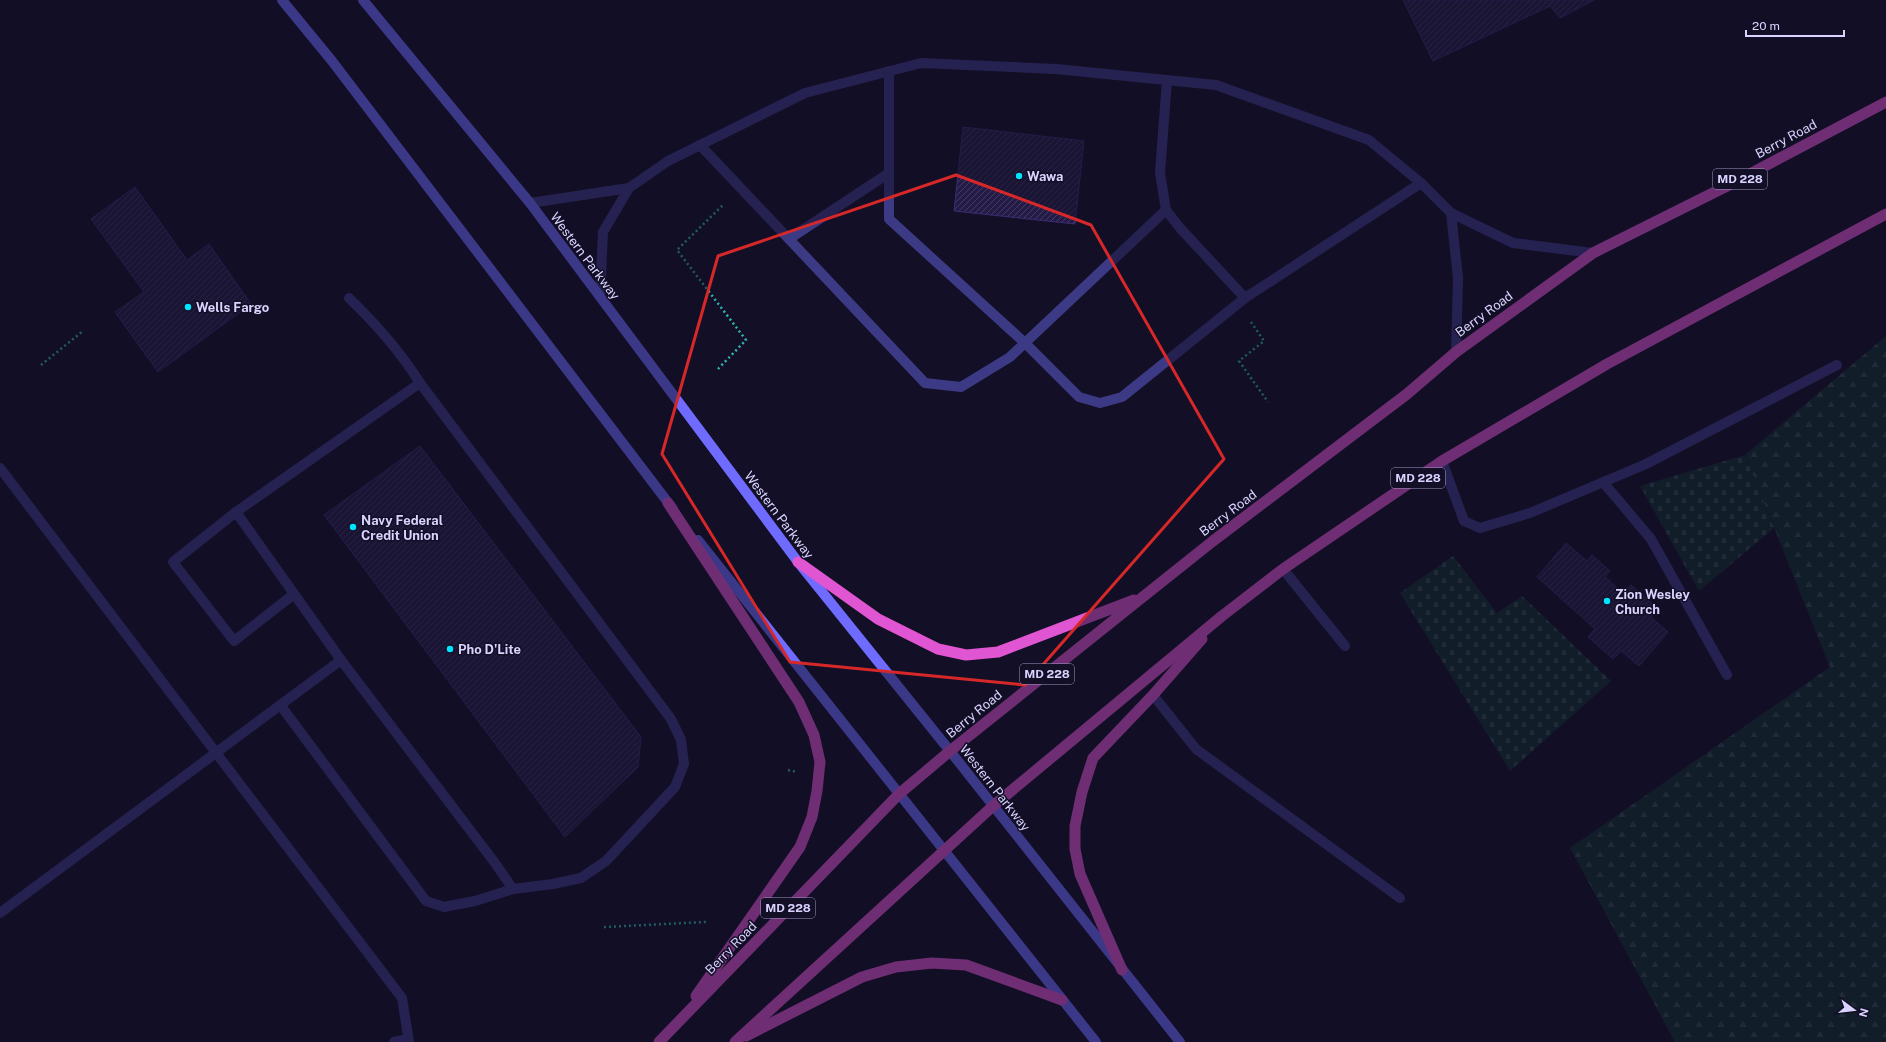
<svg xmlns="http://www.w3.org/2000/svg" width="1886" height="1042" font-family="'Public Sans',sans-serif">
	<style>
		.forest { fill: url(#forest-firs) }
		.cemetery { fill: url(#cemetery-stones) }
		.building { fill: url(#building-hatch); stroke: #3b2d73 }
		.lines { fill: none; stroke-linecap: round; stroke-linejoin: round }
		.path { stroke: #2fb8b0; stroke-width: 2.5; stroke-dasharray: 2 3; stroke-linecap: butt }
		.service { stroke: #3d3a85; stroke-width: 10 }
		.secondary { stroke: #6f6bff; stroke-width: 10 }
		.trunk { stroke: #e055d1; stroke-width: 11 }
		.marked { fill: none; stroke: #d62828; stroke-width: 3; stroke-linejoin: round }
		.poi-dot { fill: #00e5ff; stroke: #130f26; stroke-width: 1.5 }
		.labels { text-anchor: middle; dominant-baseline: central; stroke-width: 3; stroke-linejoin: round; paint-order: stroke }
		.shield { fill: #130f26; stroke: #9e99be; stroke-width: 1 }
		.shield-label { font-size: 12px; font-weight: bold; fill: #d9d4ff }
		.street-label { font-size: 13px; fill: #d9d4ff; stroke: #130f26 }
		.poi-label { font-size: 13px; font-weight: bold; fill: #d9d4ff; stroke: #130f26; text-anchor: start }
	</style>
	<defs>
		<pattern id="forest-firs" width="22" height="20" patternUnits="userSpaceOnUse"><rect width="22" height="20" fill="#12302f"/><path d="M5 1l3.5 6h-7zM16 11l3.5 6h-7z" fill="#344d4e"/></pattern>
		<pattern id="cemetery-stones" width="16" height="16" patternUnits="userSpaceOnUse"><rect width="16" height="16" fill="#12302f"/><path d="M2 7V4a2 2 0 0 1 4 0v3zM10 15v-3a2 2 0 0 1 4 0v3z" fill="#344d4e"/></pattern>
		<pattern id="building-hatch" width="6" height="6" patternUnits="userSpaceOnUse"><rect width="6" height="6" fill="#241b47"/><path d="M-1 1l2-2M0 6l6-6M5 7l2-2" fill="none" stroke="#433b63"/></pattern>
	</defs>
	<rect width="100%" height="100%" fill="#130f26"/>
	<!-- forest -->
	<path class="forest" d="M1886 336V1042H1675L1570 848 1830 667 1745 455Z"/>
	<!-- cemetery -->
	<g class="cemetery">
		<path d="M1745 455 1774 528 1699 591 1640 486Z"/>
		<path d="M1453 556 1497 613 1522 596 1611 681 1510 771 1400 593Z"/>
	</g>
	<!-- building -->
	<g class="building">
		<path d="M1403 0H1594L1560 18 1550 6 1433 61Z"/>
		<path d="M963 127 1084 141 1075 224 954 211Z"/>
		<path d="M135 187 187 260 209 244 251 304 158 372 115 312 144 292 91 219Z"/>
		<path d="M420 446 641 737 638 767 565 837 324 515Z"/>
		<path d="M1566 543 1587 561 1592 555 1610 571 1605 577 1623 593 1631 585 1658 608 1651 617 1668 632 1639 666 1621 651 1613 659 1588 637 1595 629 1537 577Z"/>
	</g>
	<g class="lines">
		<!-- path -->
		<g class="path">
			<path d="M1251 322 1264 341 1239 361 1268 402"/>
			<path d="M41 365 83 331"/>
			<path d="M718 369 746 340 677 250 723 205"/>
			<path d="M788 770 797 772"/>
			<path d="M604 927 706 922"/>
		</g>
		<!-- service -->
		<g class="service">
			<path d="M889 71V219L1025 343 1079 397 1100 403 1122 397 1245 298 1421 183"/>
			<path d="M1167 80 1160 173 1166 210 1180 228 1245 298"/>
			<path d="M700 145 925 383 961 387 1010 357 1166 210"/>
			<path d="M530 203 629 188"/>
			<path d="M1451 213 1458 278 1456 352"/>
			<path d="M789 239 889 173"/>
			<path d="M600 297 603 232 629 188 668 161 805 93 921 63 1056 69 1216 85 1369 140 1421 183 1451 213 1513 243 1593 253"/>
			<path d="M349 298C376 324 400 351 420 383"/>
			<path d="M1442 461 1464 521 1480 528 1530 513 1646 464 1837 365"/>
			<path d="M0 468 402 998 409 1042"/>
			<path d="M1603 482 1651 539 1727 675"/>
			<path d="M236 512 173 562 234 641 294 594"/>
			<path d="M1283 569 1345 646"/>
			<path d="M1153 695 1196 749 1400 898"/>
			<path d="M281 706 426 901 444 907 475 901 513 889"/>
			<path d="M0 913 341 660 495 863 513 889 553 884 581 878 606 861 675 787 684 764 681 740 671 719 420 383 236 512 341 660"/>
			<path d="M394 1042 408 1039"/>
		</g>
		<!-- secondary -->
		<g class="secondary">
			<path d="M282 0 332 61 673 509"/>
			<path d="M363 0 530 203 798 562 950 751 1180 1042"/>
			<path d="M698 540 1096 1042"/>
		</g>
		<!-- trunk -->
		<g class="trunk">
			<path d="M668 503 799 702 814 735 820 762 817 791 812 817 800 847 696 996"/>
			<path d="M798 562 878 619 938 649 966 655 998 652 1134 600"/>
			<path d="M1122 970 1080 874 1075 849V826L1082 792 1093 758 1153 695 1202 639"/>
			<path d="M746 1036 862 977 896 967 932 963 966 965 1062 1000"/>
			<path d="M659 1042 899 794 950 751 1144 596 1213 541 1407 394 1456 352 1593 253 1731 184 1886 102"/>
			<path d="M735 1042 993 806 1222 616 1283 569 1442 461 1607 364 1886 214"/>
		</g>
	</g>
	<!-- marked area -->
	<path d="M0 0H1886V1042H0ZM956 175 1091 225 1224 459 1025 685 790 662 662 454 718 256Z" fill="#130f26" fill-opacity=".55" fill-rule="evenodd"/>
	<path class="marked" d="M956 175 1091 225 1224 459 1025 685 790 662 662 454 718 256Z"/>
	<!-- markers -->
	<g class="poi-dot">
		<circle cx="1019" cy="176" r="4"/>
		<circle cx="188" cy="307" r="4"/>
		<circle cx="353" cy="527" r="4"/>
		<circle cx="1607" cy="601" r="4"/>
		<circle cx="450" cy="649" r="4"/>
	</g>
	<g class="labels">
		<!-- shield labels -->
		<g class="shield">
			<rect x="1713" y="169" width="54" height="20" rx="3"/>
			<rect x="1391" y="468" width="54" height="20" rx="3"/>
			<rect x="1020" y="664" width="54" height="20" rx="3"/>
			<rect x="761" y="898" width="54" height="20" rx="3"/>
		</g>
		<g class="shield-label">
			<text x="1740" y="179">MD 228</text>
			<text x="1418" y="478">MD 228</text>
			<text x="1047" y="674">MD 228</text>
			<text x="788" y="908">MD 228</text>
		</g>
		<!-- street labels -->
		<g class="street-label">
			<text transform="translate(1786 139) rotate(-28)">Berry Road</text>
			<text transform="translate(585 256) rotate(53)">Western Parkway</text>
			<text transform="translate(1484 314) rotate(-36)">Berry Road</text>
			<text transform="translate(1228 513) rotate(-37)">Berry Road</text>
			<text transform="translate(779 515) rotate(53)">Western Parkway</text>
			<text transform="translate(974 714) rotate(-39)">Berry Road</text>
			<text transform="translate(995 788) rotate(52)">Western Parkway</text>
			<text transform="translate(731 948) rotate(-46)">Berry Road</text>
		</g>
		<!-- poi labels -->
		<g class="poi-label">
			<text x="1027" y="176">Wawa</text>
			<text x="196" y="307">Wells Fargo</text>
			<text x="361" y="520">Navy Federal<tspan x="361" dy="15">Credit Union</tspan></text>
			<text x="1615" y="594">Zion Wesley<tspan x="1615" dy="15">Church</tspan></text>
			<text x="458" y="649">Pho D'Lite</text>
		</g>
	</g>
	<!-- north arrow -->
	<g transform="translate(1854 1010) rotate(105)" stroke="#130f26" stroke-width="3" paint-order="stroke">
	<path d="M0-3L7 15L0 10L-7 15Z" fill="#d9d4ff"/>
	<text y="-6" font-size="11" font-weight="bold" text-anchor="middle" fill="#d9d4ff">N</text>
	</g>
	<!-- scale -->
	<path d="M1746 30v6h98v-6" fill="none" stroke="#d9d4ff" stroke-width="2"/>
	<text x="1752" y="30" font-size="12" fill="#d9d4ff" stroke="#130f26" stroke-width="3" paint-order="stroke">20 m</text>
</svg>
